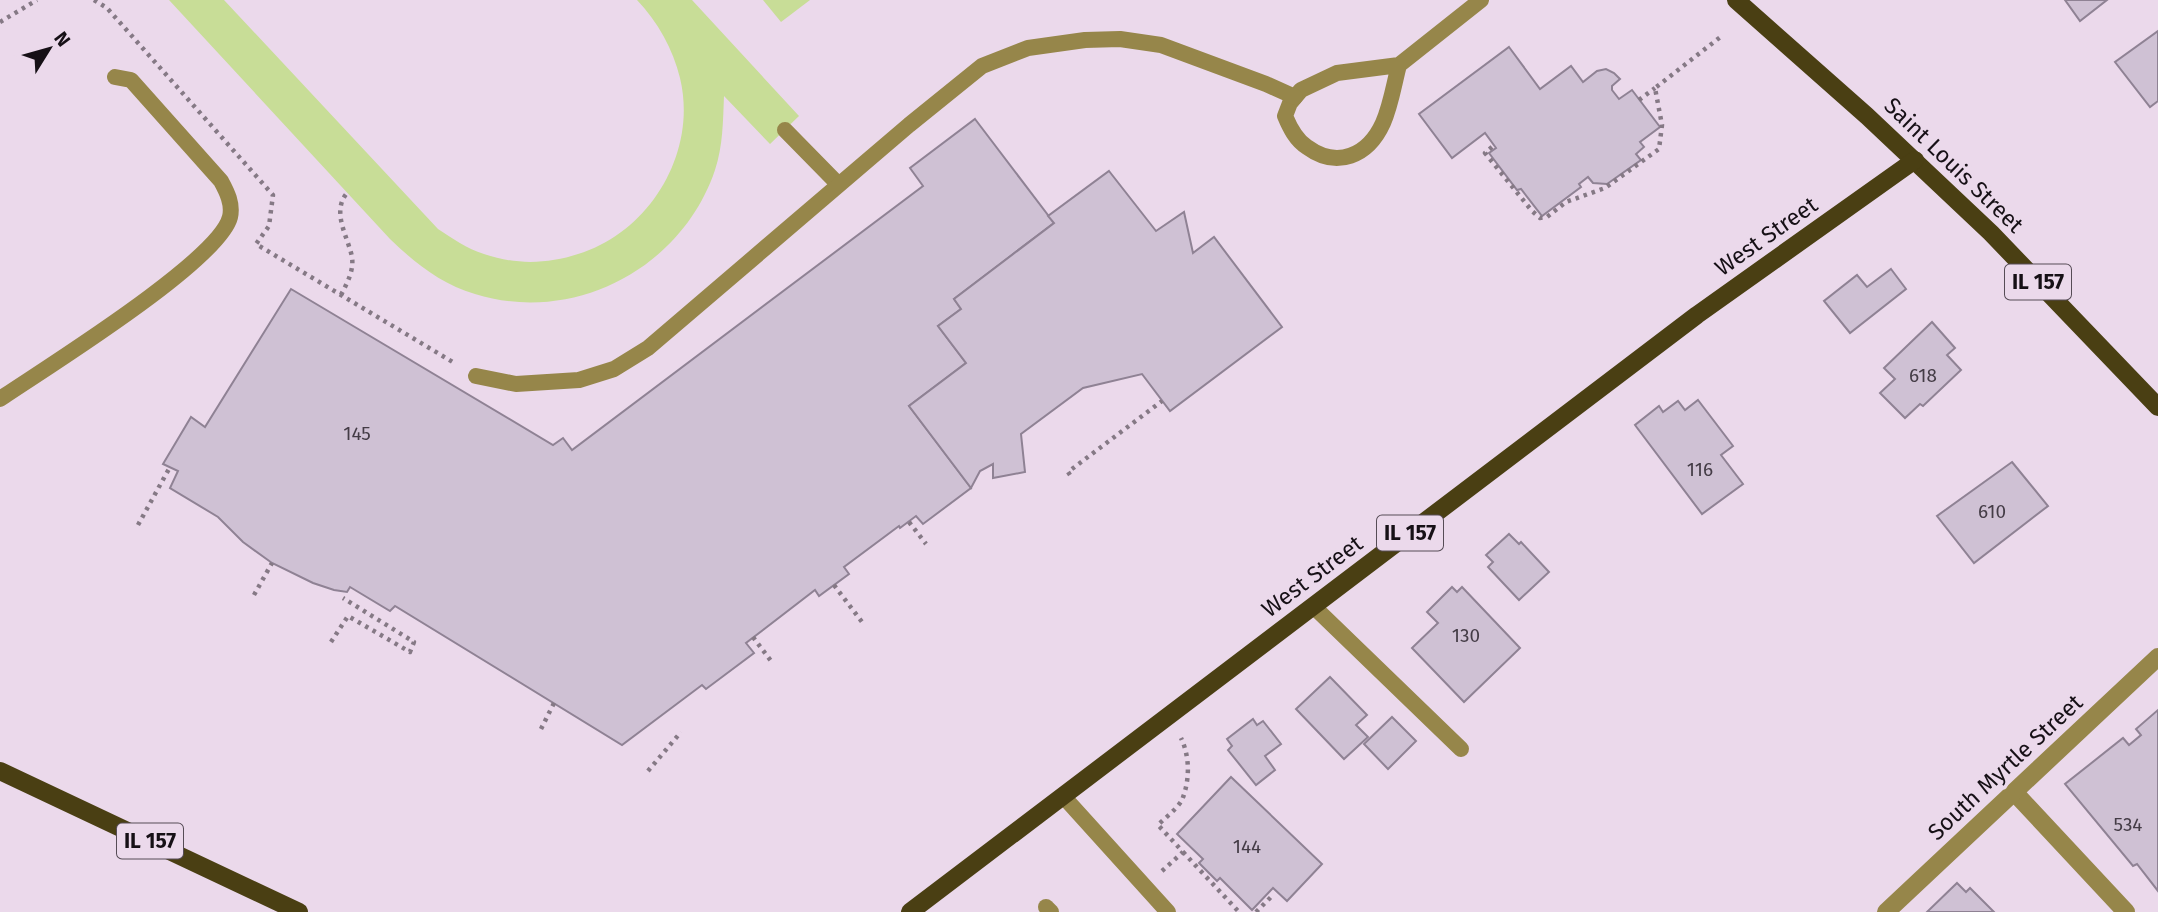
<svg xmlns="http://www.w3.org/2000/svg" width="2158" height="912" font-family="'Fira Sans',sans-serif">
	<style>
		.green { fill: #c8dd97 }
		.building { fill: #cfc1d4; stroke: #8f8294; stroke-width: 2 }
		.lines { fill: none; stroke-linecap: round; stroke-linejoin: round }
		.path { stroke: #857985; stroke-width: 4.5; stroke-dasharray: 3.5 5; stroke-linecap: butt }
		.lane { stroke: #96864a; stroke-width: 16 }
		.street { stroke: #96864a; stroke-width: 18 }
		.primary { stroke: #4a3f13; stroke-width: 18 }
		.labels { text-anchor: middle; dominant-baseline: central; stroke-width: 7; stroke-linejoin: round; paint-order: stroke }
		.number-label { font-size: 19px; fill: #443c46 }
		.shield { fill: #ebd9eb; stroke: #564c56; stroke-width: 2 }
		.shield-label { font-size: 21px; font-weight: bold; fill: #161016 }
		.street-label { font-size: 23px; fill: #161016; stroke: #ebd9eb }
	</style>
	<rect width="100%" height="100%" fill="#ebd9eb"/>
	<!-- green -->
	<g class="green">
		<path d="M169 0H224L438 229C452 238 467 249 484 254 515 265 548 264 578 254 650 232 698 152 680 78 673 49 658 22 637 0H692L799 116 770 144 724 96C723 121 723 146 715 170 682 268 574 325 475 294 441 284 415 263 390 239Z"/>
		<path d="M763 0H810L781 22Z"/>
	</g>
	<!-- building -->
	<g class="building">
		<path d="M2065 0H2107L2080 21Z"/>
		<path d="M2158 31V101L2150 107 2115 62Z"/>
		<path d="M1509 47 1540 89 1571 66 1583 82 1597 71 1606 69 1614 73 1620 79 1612 86V90L1619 99 1632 90 1660 127 1640 142 1644 147 1636 154 1641 160 1607 184 1593 183 1588 177 1579 184 1581 187 1542 216 1521 189 1517 190 1489 153 1496 148 1485 133 1452 158 1419 114Z"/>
		<path d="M975 119 1054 223 954 299 961 309 938 326 966 363 909 406 971 488 923 524 916 516 900 528 899 526 844 567 849 574 819 596 815 590 746 643 754 653 706 689 702 685 622 745 395 606 390 611 350 587 347 592 334 590 313 583 272 563 243 542 218 517 170 488 178 471 163 464 191 417 205 427 291 289 553 445 563 438 572 450 923 186 910 168Z"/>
		<path d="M1109 171 1156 231 1184 212 1193 253 1214 237 1282 327 1170 411 1142 374 1083 388 1021 434 1025 472 993 478V464L980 471 971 488 909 406 966 363 938 326 961 309 954 299 1054 223 1048 216Z"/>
		<path d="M1891 269 1906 289 1850 333 1824 301 1857 275 1867 287Z"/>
		<path d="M1932 322 1955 348 1947 355 1961 370 1923 406 1920 404 1905 418 1880 393 1895 379 1884 368Z"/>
		<path d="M1698 400 1733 446 1721 455 1743 484 1702 514 1635 425 1659 406 1663 412 1678 401 1685 410Z"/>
		<path d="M2012 462 2048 506 1974 563 1937 516Z"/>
		<path d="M1509 534 1519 544 1521 542 1549 572 1519 600 1488 567 1493 562 1486 555Z"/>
		<path d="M1452 587 1457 592 1462 587 1520 648 1464 702 1412 648 1438 623 1427 612Z"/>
		<path d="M1330 677 1367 715 1356 725 1368 737 1344 759 1296 709Z"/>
		<path d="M2158 710V891L2137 864 2133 866 2065 784 2123 738 2129 745 2141 735 2136 729Z"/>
		<path d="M1392 717 1416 741 1388 769 1364 744Z"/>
		<path d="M1253 719 1257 725 1263 721 1281 744 1265 756 1275 770 1256 785 1228 750 1232 746 1227 739Z"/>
		<path d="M1231 777 1322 864 1287 901 1273 888 1252 910 1220 878 1217 881 1199 863 1203 859 1177 834Z"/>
		<path d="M1957 883 1966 892 1970 888 1994 912H1927Z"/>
	</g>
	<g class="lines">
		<!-- path -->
		<g class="path">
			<path d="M94 0 107 8 273 195 269 226 256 244 456 364"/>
			<path d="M0 22 37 0"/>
			<path d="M1639 100 1655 88"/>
			<path d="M1492 147 1485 153 1532 211 1540 218 1547 217 1566 202 1605 188 1659 149 1662 125 1655 88 1723 35"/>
			<path d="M341 295C347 283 354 271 352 257 348 237 331 212 347 193"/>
			<path d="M1070 475 1068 472 1162 401"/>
			<path d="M909 522 926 544"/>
			<path d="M138 525 170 467"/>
			<path d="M834 585 862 622"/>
			<path d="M254 595 272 563"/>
			<path d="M753 637 771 661"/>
			<path d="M331 642 348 616 410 652 414 642 343 598"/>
			<path d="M541 729 554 703"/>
			<path d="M648 771 681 732"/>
			<path d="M1183 852 1239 912"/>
			<path d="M1162 871 1183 852 1158 825C1165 818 1177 809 1182 800 1190 780 1190 757 1181 738"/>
			<path d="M1256 912 1272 896"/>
		</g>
		<!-- lane -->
		<g class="lane">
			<path d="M1399 65C1394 84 1391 105 1383 123 1368 156 1337 169 1307 147 1296 140 1290 128 1285 116L1290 103 1301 90 1337 73 1399 65 1481 0"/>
			<path d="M785 130 838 184"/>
			<path d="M476 376 516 384 579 380 614 369 648 348 909 125 982 66 1028 48 1085 40 1120 39 1161 45 1266 84 1295 97"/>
			<path d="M0 399C44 369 219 261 230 217 233 204 227 192 221 181L131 80 115 77"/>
			<path d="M1313 606 1461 749"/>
			<path d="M1063 796 1168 912"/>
			<path d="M1046 907 1051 912"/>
		</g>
		<!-- street -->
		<g class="street">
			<path d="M2015 793 2126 912"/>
			<path d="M1886 912 2158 657"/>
		</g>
		<!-- primary -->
		<g class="primary">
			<path d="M1736 0 1867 116 1991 233 2158 407"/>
			<path d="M0 771 299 912"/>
			<path d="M910 912 1697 315 1915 160"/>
		</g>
	</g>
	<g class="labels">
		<!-- number labels -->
		<g class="number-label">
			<text x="1923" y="375">618</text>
			<text x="357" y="433">145</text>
			<text x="1700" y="469">116</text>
			<text x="1992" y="511">610</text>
			<text x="1466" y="635">130</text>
			<text x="2128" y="824">534</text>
			<text x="1247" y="846">144</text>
		</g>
		<!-- shield labels -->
		<g class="shield">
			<rect x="2005" y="264.5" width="66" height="35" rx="5"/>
			<rect x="1377" y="515.5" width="66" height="35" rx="5"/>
			<rect x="117" y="823.5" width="66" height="35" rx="5"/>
		</g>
		<g class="shield-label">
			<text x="2038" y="282">IL 157</text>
			<text x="1410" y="533">IL 157</text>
			<text x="150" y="841">IL 157</text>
		</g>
		<!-- street labels -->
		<g class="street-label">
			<text transform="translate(1954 165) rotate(44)">Saint Louis Street</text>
			<text transform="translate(1766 236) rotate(-35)">West Street</text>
			<text transform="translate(1312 576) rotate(-37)">West Street</text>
			<text transform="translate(2005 767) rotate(-43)">South Myrtle Street</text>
		</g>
	</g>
	<!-- north arrow -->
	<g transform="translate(49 49) rotate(53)" stroke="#ebd9eb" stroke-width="5" paint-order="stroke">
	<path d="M0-5L12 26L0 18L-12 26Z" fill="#161016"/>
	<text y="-10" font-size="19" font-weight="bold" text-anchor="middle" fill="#161016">N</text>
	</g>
</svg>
